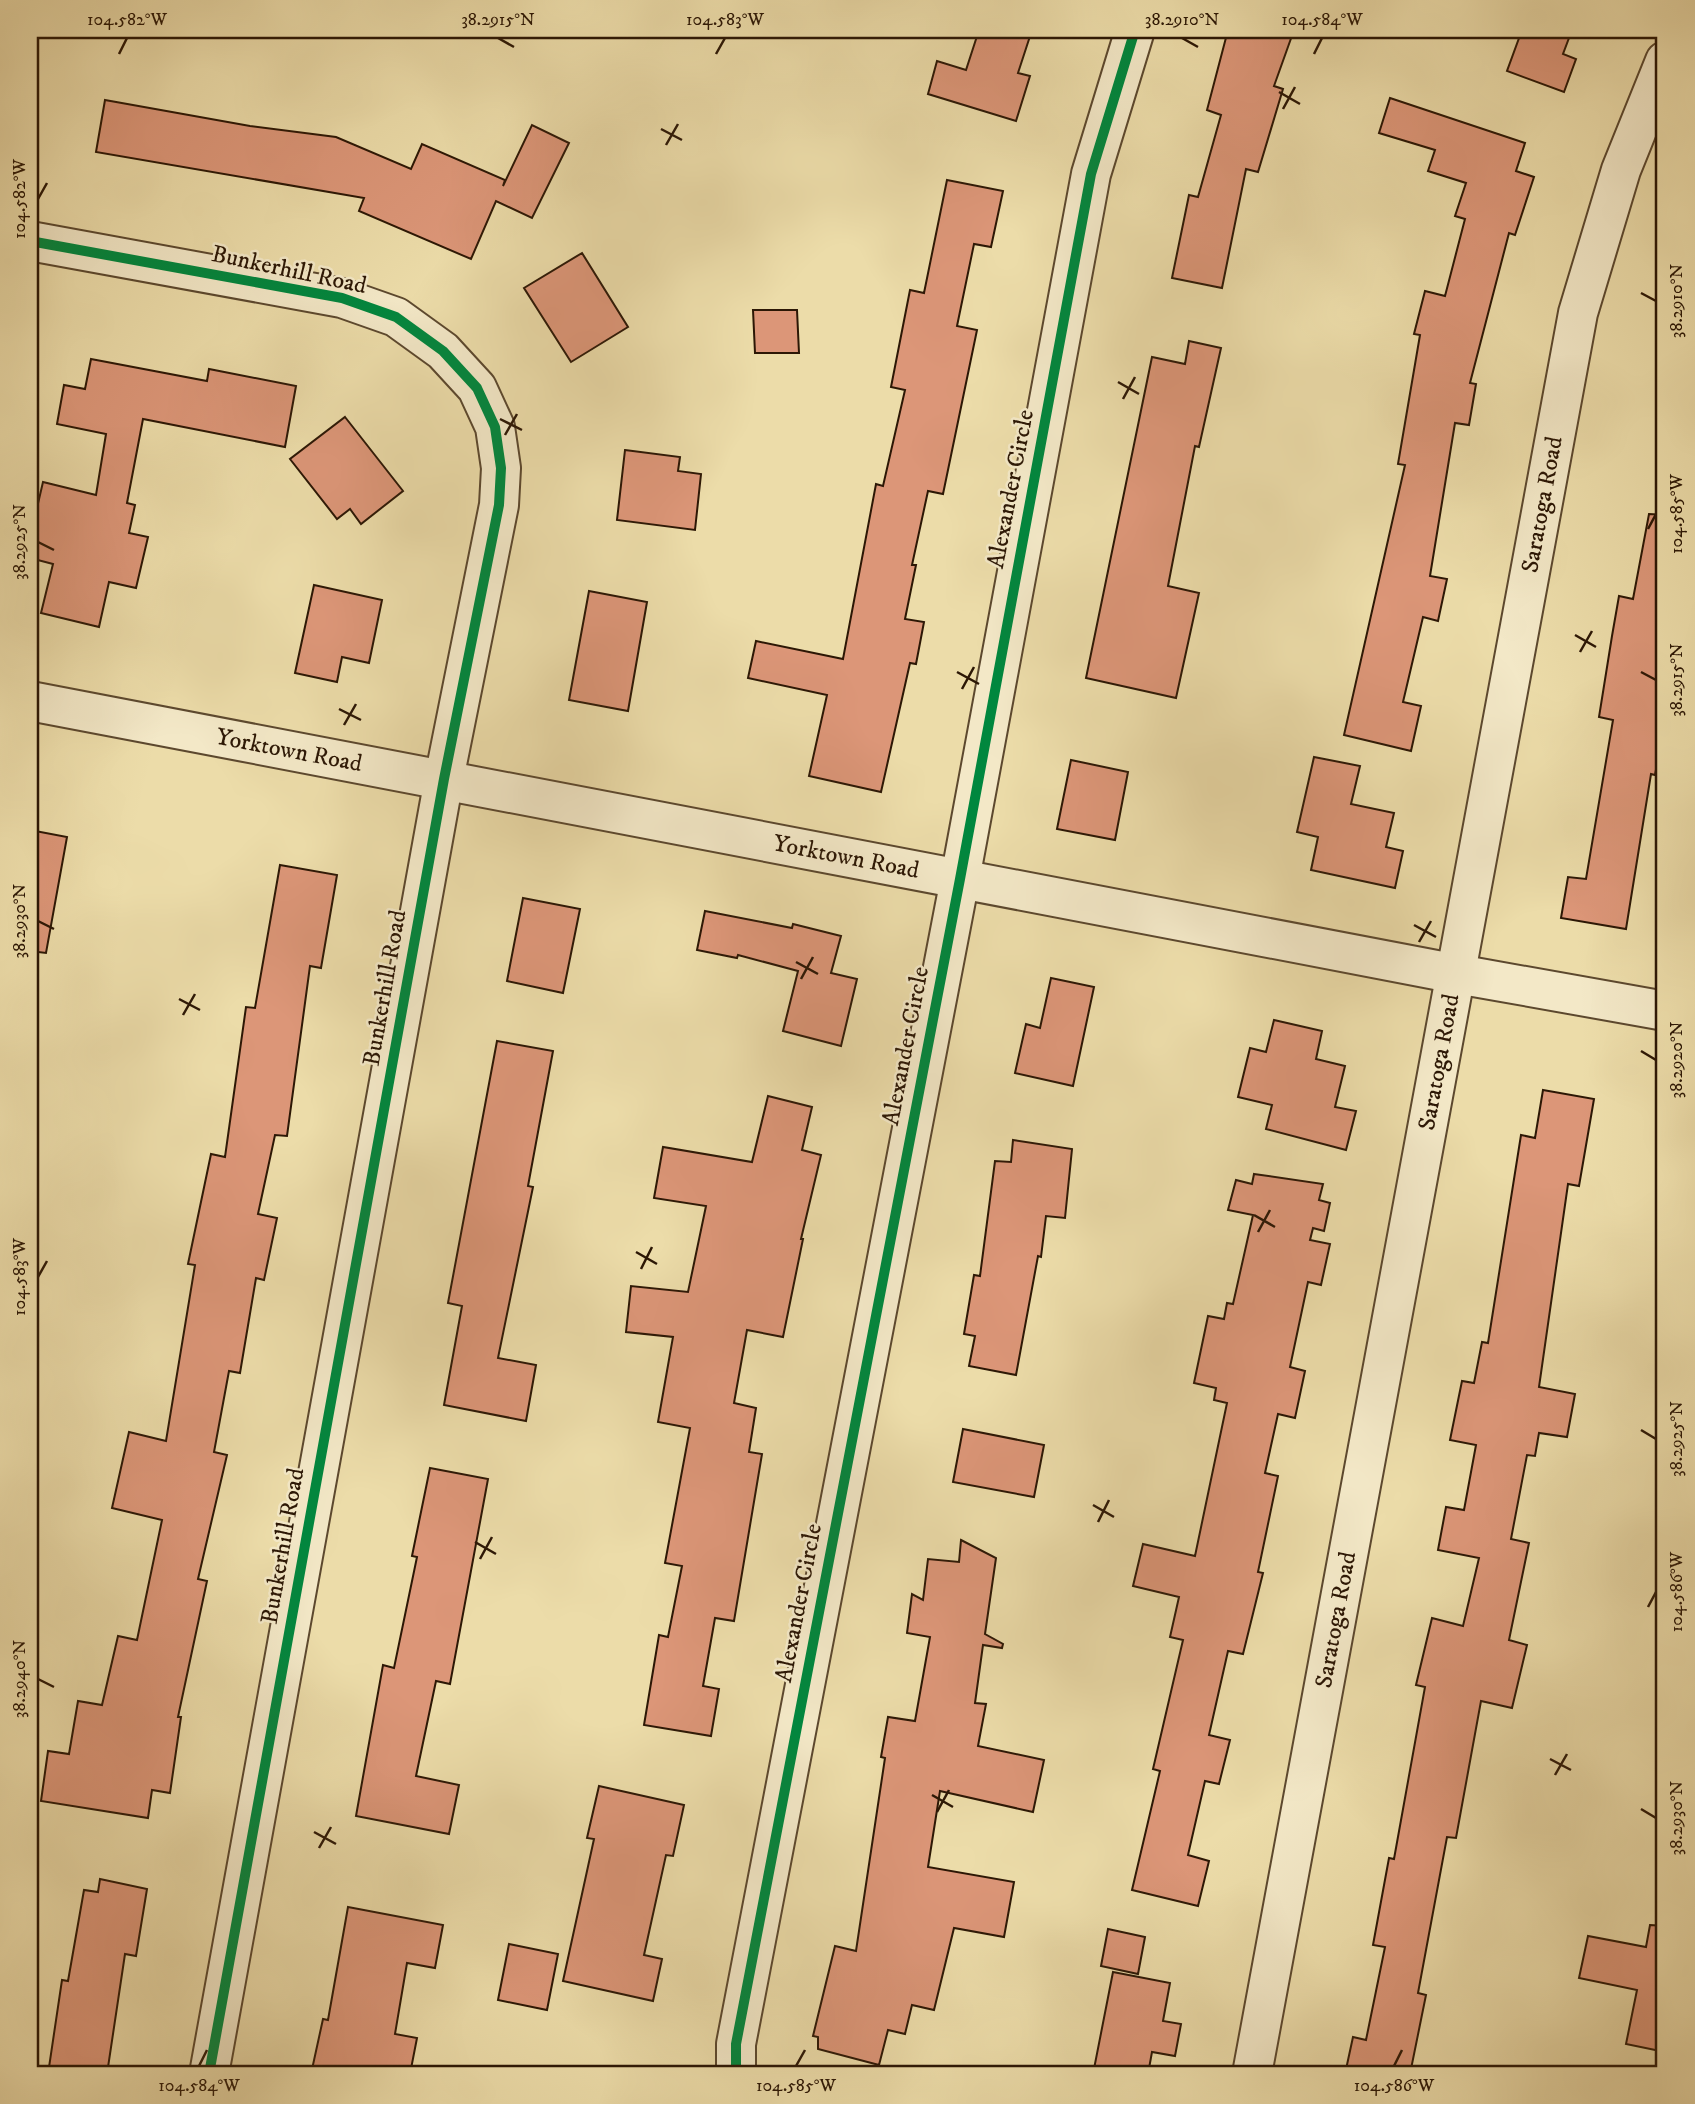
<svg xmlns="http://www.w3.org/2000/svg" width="1695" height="2104" font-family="'IM FELL DW Pica',serif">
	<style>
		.building { fill: #dc9678; stroke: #2c1705; stroke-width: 2 }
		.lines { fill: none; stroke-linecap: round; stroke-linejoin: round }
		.minor-casing { stroke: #5c482e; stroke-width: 42 }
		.minor { stroke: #f3e8c7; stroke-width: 38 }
		.cycleway-casing { stroke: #f3e8c7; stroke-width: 15 }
		.cycleway { stroke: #00873e; stroke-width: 10 }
		.ticks { fill: none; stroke: #2c1705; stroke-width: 2.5 }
		.labels { text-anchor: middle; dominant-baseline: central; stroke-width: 5; stroke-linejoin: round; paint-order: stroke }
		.street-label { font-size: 24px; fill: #2c1705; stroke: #f3e8c7 }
		.neatline { fill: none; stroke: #2c1705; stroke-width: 2.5 }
		.ticks-label { font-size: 18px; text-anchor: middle; fill: #2c1705 }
	</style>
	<rect width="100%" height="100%" fill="#ecdca9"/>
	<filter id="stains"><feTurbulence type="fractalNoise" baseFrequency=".00286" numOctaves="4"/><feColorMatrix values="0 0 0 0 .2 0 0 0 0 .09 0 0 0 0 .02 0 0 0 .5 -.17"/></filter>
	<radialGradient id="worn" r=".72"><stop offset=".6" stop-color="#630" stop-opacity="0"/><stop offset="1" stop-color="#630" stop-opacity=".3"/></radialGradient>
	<!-- building -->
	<g class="building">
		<path d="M979 30H1032L1018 73 1030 76 1016 121 928 94 937 61 966 70Z"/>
		<path d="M1228 30H1294L1274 86 1283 89 1258 172 1246 169 1222 288 1172 278 1189 195 1198 197 1221 115 1207 110Z"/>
		<path d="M1522 30H1572L1563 54 1576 59 1564 92 1507 71Z"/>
		<path d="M1390 98 1525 143 1516 171 1534 177 1515 235 1509 233 1470 383 1476 384 1469 425 1455 423 1430 576 1447 579 1438 621 1423 617 1403 702 1421 706 1411 751 1344 735 1405 465 1398 464 1420 335 1414 334 1425 291 1445 296 1465 219 1455 216 1466 183 1428 171 1435 150 1379 133Z"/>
		<path d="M105 100 250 126 336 137 411 169 422 144 505 180 503 186 532 125 569 143 532 218 496 201 471 259 359 211 364 198 96 152Z"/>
		<path d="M947 180 1003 191 991 247 974 244 957 326 977 330 943 494 928 491 912 565H916L905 619 924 622 916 664 910 663 881 792 809 776 827 695 748 678 756 641 843 659 876 484 883 486 905 390 891 387 910 290 924 293Z"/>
		<path d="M582 253 628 327 571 362 524 288Z"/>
		<path d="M753 310H797L799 353H755Z"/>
		<path d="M1189 341 1221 348 1199 447 1195 446 1168 586 1199 593 1176 698 1086 678 1152 357 1185 364Z"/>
		<path d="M91 359 207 381 209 369 296 386 285 447 143 419 127 503 135 505 129 533 148 537 136 588 109 582 99 627 41 613 53 564 30 558V538L43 482 96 495 106 434 57 424 64 385 85 389Z"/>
		<path d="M345 417 403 491 361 524 350 509 337 519 290 459Z"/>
		<path d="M625 450 680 457 678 471 701 474 695 530 617 520Z"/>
		<path d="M1649 514 1665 515V721L1655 775 1651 774 1626 929 1561 918 1568 877 1586 879 1613 720 1599 717 1612 636 1619 596 1633 599Z"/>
		<path d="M314 585 382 600 369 663 342 657 337 682 295 673Z"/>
		<path d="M589 591 647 602 628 711 569 700Z"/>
		<path d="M1314 757 1360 766 1351 804 1394 813 1386 847 1403 851 1395 888 1311 870 1318 837 1297 832Z"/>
		<path d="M1071 760 1128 772 1115 840 1057 829Z"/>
		<path d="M30 830 67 837 46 953 30 951Z"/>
		<path d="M280 865 337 875 321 968 310 966 287 1136 275 1135 258 1214 277 1218 264 1280 256 1278 240 1373 229 1371 214 1452 227 1455 198 1579 207 1581 178 1717H181L170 1793 152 1790 148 1818 41 1801 48 1751 69 1754 78 1701 102 1705 118 1636 137 1640 162 1520 112 1508 129 1432 166 1441 195 1265 188 1264 211 1154 225 1157 246 1007 255 1008Z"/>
		<path d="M523 898 580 909 563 993 507 981Z"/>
		<path d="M705 911 792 928 793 924 841 936 831 973 857 979 841 1046 783 1031 798 971 738 955 737 958 697 950Z"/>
		<path d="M1051 978 1094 987 1073 1086 1015 1073 1026 1024 1040 1028Z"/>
		<path d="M1274 1020 1322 1031 1316 1059 1345 1066 1335 1107 1356 1111 1346 1150 1266 1129 1272 1105 1238 1097 1250 1048 1266 1052Z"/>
		<path d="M497 1041 553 1051 528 1186 533 1187 498 1358 536 1365 526 1421 444 1405 462 1306 448 1303Z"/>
		<path d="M1543 1090 1594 1099 1579 1186 1568 1184 1539 1387 1575 1394 1567 1437 1539 1433 1535 1456 1527 1455 1511 1539 1529 1543 1509 1640 1527 1645 1512 1708 1481 1701 1456 1838 1447 1837 1418 1993 1426 1995 1410 2074H1345L1353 2037 1366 2040 1385 1947 1373 1945 1389 1858 1394 1859 1425 1687 1416 1685 1432 1618 1463 1626 1479 1558 1438 1550 1446 1507 1464 1510 1476 1445 1450 1440 1462 1381 1474 1383 1482 1342 1488 1343 1521 1135 1535 1138Z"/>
		<path d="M768 1096 812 1107 802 1150 821 1155 801 1239H803L783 1337 747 1330 734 1403 756 1408 749 1452 762 1454 734 1621 715 1618 703 1686 719 1689 711 1736 644 1725 659 1635 668 1637 682 1566 665 1563 690 1428 658 1422 673 1337 626 1332 631 1286 688 1292 706 1206 654 1198 663 1147 752 1162Z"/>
		<path d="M1013 1140 1072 1149 1065 1218 1046 1216 1041 1257 1038 1256 1016 1375 969 1366 975 1336 964 1334 974 1275 980 1276 995 1161 1011 1162Z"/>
		<path d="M1254 1174 1323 1184 1319 1200 1330 1203 1324 1231 1313 1228 1310 1240 1330 1244 1321 1285 1308 1282 1290 1367 1305 1371 1295 1418 1278 1414 1265 1473 1278 1476 1258 1572 1263 1573 1243 1654 1228 1651 1209 1735 1230 1740 1219 1784 1205 1781 1188 1855 1209 1861 1198 1906 1132 1890 1160 1771 1153 1769 1183 1640 1170 1637 1179 1597 1133 1586 1143 1544 1195 1556 1227 1403 1214 1400 1216 1388 1194 1383 1208 1316 1224 1319 1227 1303 1233 1304 1253 1215 1228 1210 1236 1180 1252 1184Z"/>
		<path d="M963 1429 1044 1445 1034 1497 953 1482Z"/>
		<path d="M430 1468 488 1479 450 1684 436 1681 416 1776 459 1785 449 1834 356 1816 383 1665 394 1668 417 1557 412 1556Z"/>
		<path d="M961 1540 996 1558 985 1634 1003 1644 1002 1648 983 1645 975 1703 986 1704 978 1746 1044 1760 1033 1812 940 1791 928 1867 1014 1882 1004 1937 954 1928 934 2010 912 2005 905 2034 888 2030 879 2065 818 2049V2037L813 2036 835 1946 856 1951 885 1758 881 1757 888 1717 915 1721 930 1637 907 1633 912 1594 923 1600 928 1559 959 1562Z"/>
		<path d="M599 1786 684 1805 673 1856 666 1855 644 1955 662 1959 653 2001 563 1981 594 1839 587 1838Z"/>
		<path d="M100 1879 147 1889 136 1956 125 1954 107 2074H48L62 1980 68 1981 84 1890 98 1892Z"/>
		<path d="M348 1907 443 1925 435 1968 407 1963 395 2034 417 2038 410 2074H311L323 2019 328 2020Z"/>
		<path d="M1650 1925 1665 1926V2052L1626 2044 1637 1990 1579 1978 1588 1936 1646 1947Z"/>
		<path d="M1108 1929 1145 1937 1138 1974 1101 1966Z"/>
		<path d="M509 1944 558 1954 547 2010 498 2000Z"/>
		<path d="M1113 1972 1170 1983 1163 2021 1181 2024 1175 2056 1152 2052 1148 2074H1093Z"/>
	</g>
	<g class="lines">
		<defs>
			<g id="minor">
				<path d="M30 241 342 298 396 317 443 351 477 388 495 427 501 468 499 505 444 779 209 2074"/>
				<path id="s1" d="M30 701 1457 974 1665 1011"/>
				<path d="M736 2074V2044L960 879 1091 174 1135 30"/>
				<path id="s2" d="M1252 2074 1578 313 1621 170 1665 61"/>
			</g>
		</defs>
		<!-- minor casing -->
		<use href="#minor" class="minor-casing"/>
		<!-- minor -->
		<use href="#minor" class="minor"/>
		<defs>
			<g id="cycleway">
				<path d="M30 241 342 298 396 317 443 351 477 388 495 427 501 468 499 505 444 779 209 2074"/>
				<path d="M736 2074V2044L960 879 1091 174 1135 30"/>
			</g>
		</defs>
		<!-- cycleway casing -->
		<use href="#cycleway" class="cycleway-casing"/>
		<!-- cycleway -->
		<use href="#cycleway" class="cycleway"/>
	</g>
	<!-- ticks -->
	<path class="ticks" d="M498 38 514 47M1182 38 1198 47M119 54 127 38M716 54 725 38M1314 54 1322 38M1279 92 1300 104M1283 109 1295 87M661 129 682 140M666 145 678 124M38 199 47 183M1641 293 1656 301M1118 382 1139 394M1123 399 1135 377M500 419 522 430M505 435 517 414M1648 529 1656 514M38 542 54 550M1575 635 1596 647M1580 652 1592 631M957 672 979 684M1641 672 1656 680M962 689 974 667M339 709 361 720M344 725 356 704M38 921 54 929M1414 925 1436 937M1419 942 1431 921M796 962 818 974M801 979 813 957M179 999 200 1010M183 1015 195 994M1641 1051 1656 1060M1254 1215 1275 1227M1258 1232 1270 1210M636 1252 657 1264M641 1269 652 1247M38 1277 47 1261M1641 1430 1656 1439M1093 1505 1114 1517M1098 1522 1109 1500M475 1542 496 1554M480 1559 492 1537M1648 1607 1656 1592M38 1679 54 1687M1550 1759 1571 1770M1555 1775 1567 1754M932 1795 953 1807M1641 1809 1656 1818M937 1812 949 1790M314 1832 336 1844M319 1848 331 1827M199 2066 207 2050M796 2066 805 2050M1394 2066 1402 2050"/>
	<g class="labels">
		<!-- street labels -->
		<g class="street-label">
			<text transform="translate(289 270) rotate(12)">Bunkerhill Road</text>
			<text transform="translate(1011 489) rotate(-79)">Alexander Circle</text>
			<text stroke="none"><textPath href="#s2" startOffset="1596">Saratoga Road</textPath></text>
			<text stroke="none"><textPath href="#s1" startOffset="264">Yorktown Road</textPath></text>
			<text stroke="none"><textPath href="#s1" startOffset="831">Yorktown Road</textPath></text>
			<text transform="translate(385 988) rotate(-80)">Bunkerhill Road</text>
			<text transform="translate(906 1046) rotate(-79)">Alexander Circle</text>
			<text stroke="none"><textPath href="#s2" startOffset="1029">Saratoga Road</textPath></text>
			<text transform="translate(283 1546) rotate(-80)">Bunkerhill Road</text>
			<text transform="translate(799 1603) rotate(-79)">Alexander Circle</text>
			<text stroke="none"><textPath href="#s2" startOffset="462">Saratoga Road</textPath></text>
		</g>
	</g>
	<!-- margin -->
	<rect width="1695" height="2104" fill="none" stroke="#ecdca9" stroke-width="77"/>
	<rect x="38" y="38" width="1618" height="2028" class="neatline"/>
	<g class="ticks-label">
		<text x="127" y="25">104.582°W</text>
		<text x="498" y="25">38.2915°N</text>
		<text x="725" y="25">104.583°W</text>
		<text x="1182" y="25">38.2910°N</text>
		<text x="1322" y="25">104.584°W</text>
		<text transform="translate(19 199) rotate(-90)" y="6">104.582°W</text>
		<text transform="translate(1676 301) rotate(-90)" y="6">38.2910°N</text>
		<text transform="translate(1676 514) rotate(-90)" y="6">104.585°W</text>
		<text transform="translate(19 542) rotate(-90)" y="6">38.2925°N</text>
		<text transform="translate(1676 680) rotate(-90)" y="6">38.2915°N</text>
		<text transform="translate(19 921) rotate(-90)" y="6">38.2930°N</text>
		<text transform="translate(1676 1060) rotate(-90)" y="6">38.2920°N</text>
		<text transform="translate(19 1277) rotate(-90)" y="6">104.583°W</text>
		<text transform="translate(1676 1439) rotate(-90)" y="6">38.2925°N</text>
		<text transform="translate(1676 1592) rotate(-90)" y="6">104.586°W</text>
		<text transform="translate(19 1679) rotate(-90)" y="6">38.2940°N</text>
		<text transform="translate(1676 1818) rotate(-90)" y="6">38.2930°N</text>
		<text x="199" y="2091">104.584°W</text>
		<text x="796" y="2091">104.585°W</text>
		<text x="1394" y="2091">104.586°W</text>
	</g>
	<rect width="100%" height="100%" filter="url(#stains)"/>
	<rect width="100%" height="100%" fill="url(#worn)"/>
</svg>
